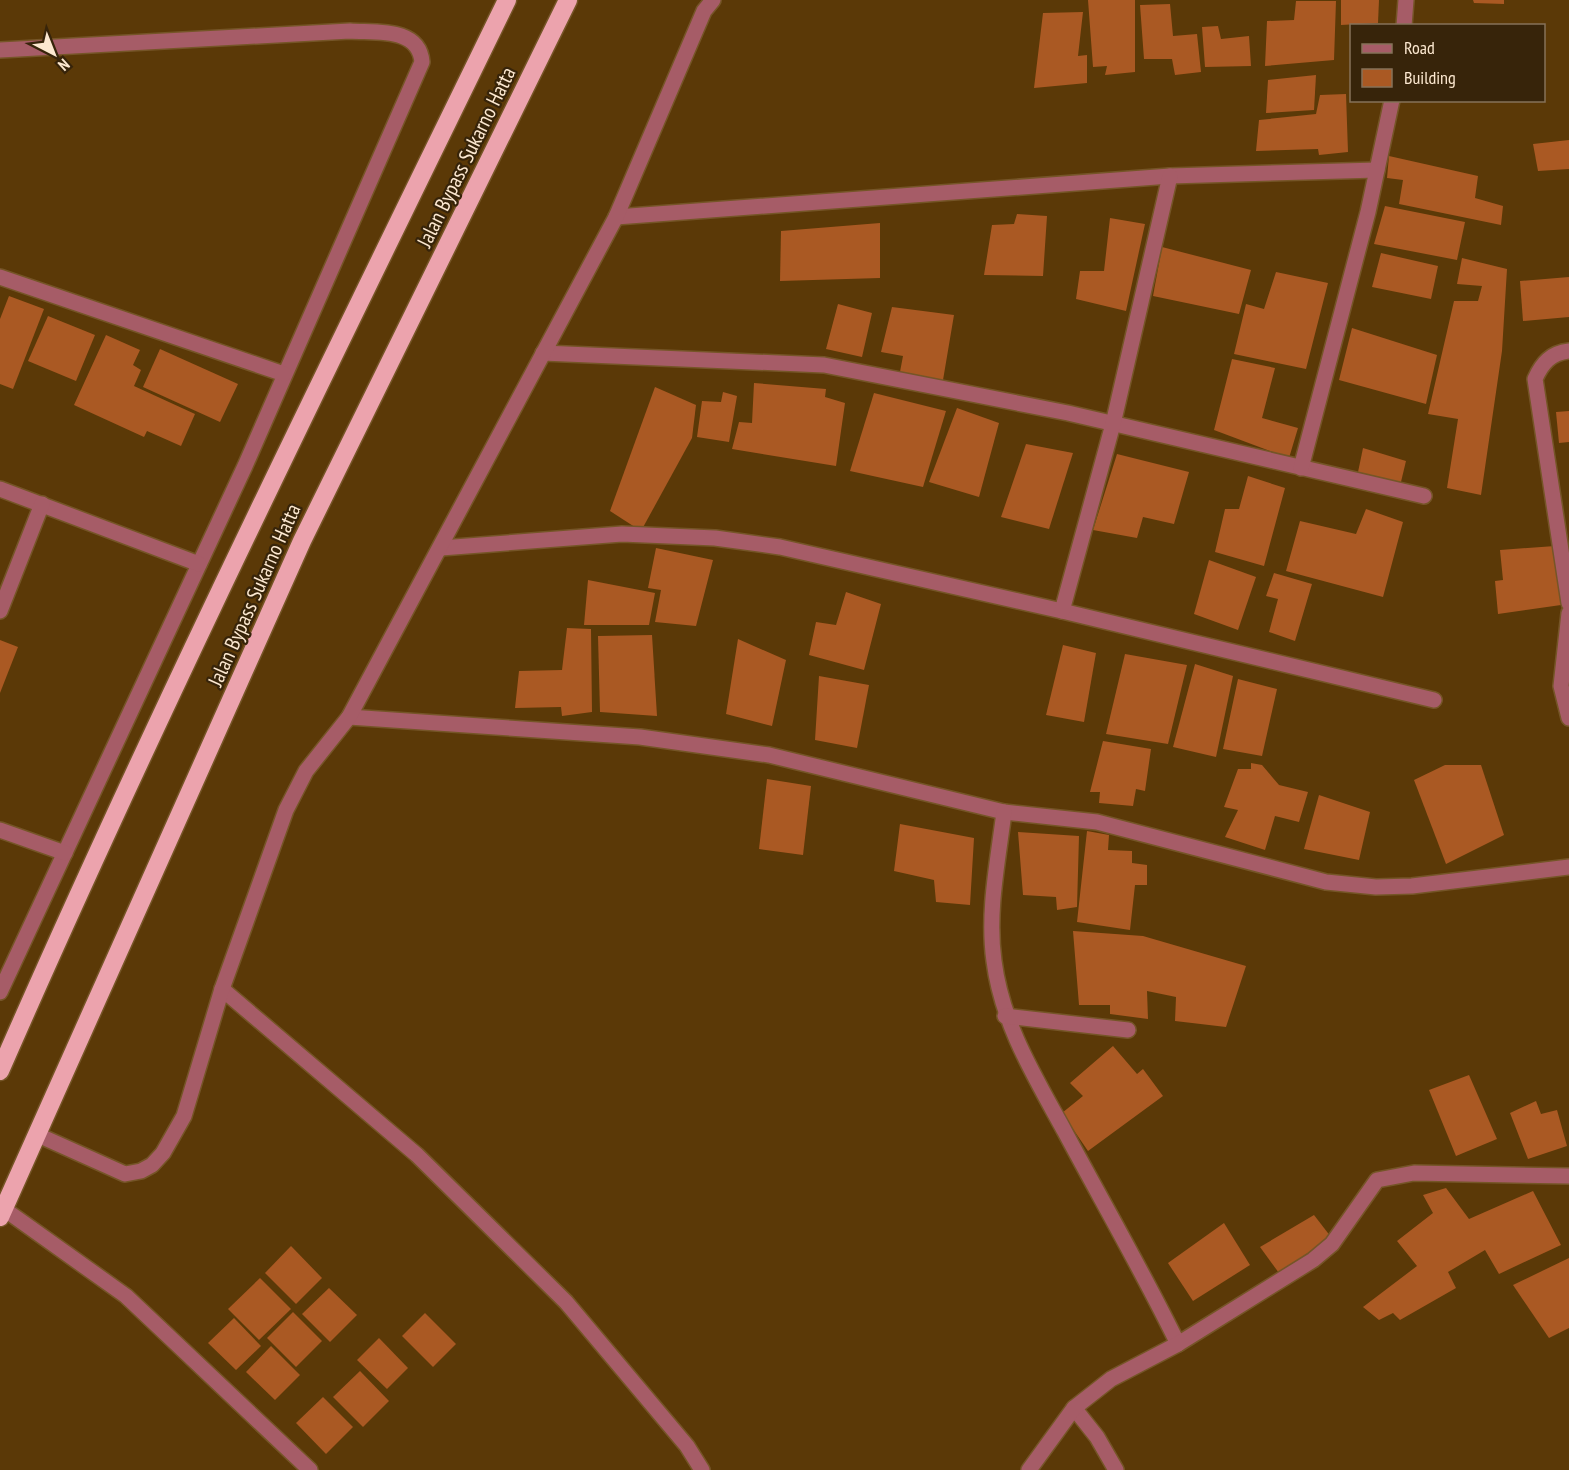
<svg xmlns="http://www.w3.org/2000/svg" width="1569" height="1470" font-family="'PT Sans Narrow',sans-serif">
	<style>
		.building { fill: #aa5923 }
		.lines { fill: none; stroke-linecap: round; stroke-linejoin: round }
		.minor-casing { stroke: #755527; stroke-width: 18 }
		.highway-casing { stroke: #755527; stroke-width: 21 }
		.minor { stroke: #a65c67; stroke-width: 15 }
		.highway { stroke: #eca3ad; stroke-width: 18 }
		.labels { text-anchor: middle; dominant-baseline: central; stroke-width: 4.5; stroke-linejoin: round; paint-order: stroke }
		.street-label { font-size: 21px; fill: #fce8d0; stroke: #37240a }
	</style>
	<rect width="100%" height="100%" fill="#5b3907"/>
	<!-- building -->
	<g class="building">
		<path d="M1088 0H1135V72L1105 75 1107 66 1093 67Z"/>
		<path d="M1341 0H1379L1378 23 1341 25Z"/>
		<path d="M1473 0H1504V4L1474 3Z"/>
		<path d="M1296 1H1336L1334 60 1265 66 1267 21 1294 20Z"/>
		<path d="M1170 4 1173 36 1197 34 1201 72 1175 75 1172 59H1144L1140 5Z"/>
		<path d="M1083 12 1078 56 1087 55V83L1034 88 1043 13Z"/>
		<path d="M1218 26 1221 39 1249 36 1251 66 1205 67 1202 27Z"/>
		<path d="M1316 75 1314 110 1266 113 1268 80Z"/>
		<path d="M1346 94 1348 152 1319 155 1318 149 1256 151 1259 120 1316 114 1320 95Z"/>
		<path d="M1569 140V169L1538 171 1533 144Z"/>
		<path d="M1389 156 1478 176 1475 198 1503 206 1501 225 1399 204 1403 180 1387 178Z"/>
		<path d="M1385 206 1465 222 1457 260 1374 244Z"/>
		<path d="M1017 214 1047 216 1043 276 984 275 992 225 1014 224Z"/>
		<path d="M1110 218 1145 224 1126 311 1076 299 1080 271H1104Z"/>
		<path d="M880 223V278L780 281 781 231Z"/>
		<path d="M1162 247 1251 270 1239 314 1153 296Z"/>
		<path d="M1381 253 1438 266 1431 299 1372 287Z"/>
		<path d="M1462 258 1507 269 1502 351 1481 495 1447 488 1458 419 1428 414 1454 301H1478L1482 286 1457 284Z"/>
		<path d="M1276 272 1328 283 1306 369 1234 354 1246 304 1264 309Z"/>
		<path d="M1569 277V317L1523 321 1520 281Z"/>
		<path d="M9 296 44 309 13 389 0 384V319Z"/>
		<path d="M838 304 872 313 862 357 826 349Z"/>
		<path d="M892 307 954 315 942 386 899 377 903 356 881 352Z"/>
		<path d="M48 316 95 335 76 381 28 361Z"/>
		<path d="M1352 328 1437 355 1426 404 1339 380Z"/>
		<path d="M106 335 140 350 133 365 141 370 134 386 195 414 181 446 147 431 144 437 74 405Z"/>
		<path d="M160 349 238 384 220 422 143 387Z"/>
		<path d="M1232 359 1275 368 1262 418 1298 428 1289 458 1214 430Z"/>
		<path d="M754 383 826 389 825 397 845 403 836 466 732 449 739 422 752 423Z"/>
		<path d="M655 387 696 405 692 438 641 531 610 511Z"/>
		<path d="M723 392 737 396 729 442 697 437 702 401 721 402Z"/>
		<path d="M874 393 946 411 923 487 850 471Z"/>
		<path d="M957 408 999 423 979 497 929 482Z"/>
		<path d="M1569 411V442L1559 443 1556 412Z"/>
		<path d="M1026 444 1073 453 1049 529 1001 517Z"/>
		<path d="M1363 448 1406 461 1400 486 1357 477Z"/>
		<path d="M1117 454 1189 472 1174 524 1143 517 1137 538 1093 530Z"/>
		<path d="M1248 476 1285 488 1264 566 1215 552 1225 509H1239Z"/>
		<path d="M1366 509 1403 522 1383 597 1286 571 1300 521 1356 534Z"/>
		<path d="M1555 546 1561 605 1498 614 1495 581 1503 580 1500 550Z"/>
		<path d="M656 548 713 560 696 626 655 622 661 590 648 588Z"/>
		<path d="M1209 560 1256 577 1238 630 1194 614Z"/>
		<path d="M1274 573 1312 584 1295 641 1269 632 1278 599 1266 596Z"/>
		<path d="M588 580 655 593 649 625H584Z"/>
		<path d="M846 592 881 604 864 670 809 655 816 622 836 625Z"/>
		<path d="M567 628 591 629 592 712 562 716 561 707 515 708 519 671 562 670Z"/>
		<path d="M652 635 657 716 600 712 598 636Z"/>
		<path d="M738 639 786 660 772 726 726 714Z"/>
		<path d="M0 640 18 647 0 693Z"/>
		<path d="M1063 645 1096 653 1084 722 1046 715Z"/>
		<path d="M1125 654 1187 665 1168 744 1106 734Z"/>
		<path d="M1195 664 1233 676 1216 757 1173 747Z"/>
		<path d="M819 676 869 685 857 748 815 740Z"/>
		<path d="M1238 679 1277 689 1262 756 1223 749Z"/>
		<path d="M1103 741 1151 749 1145 791 1136 789 1133 806 1099 803 1100 792H1090Z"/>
		<path d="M1251 763 1262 765 1279 785 1308 792 1299 822 1275 816 1265 850 1225 837 1238 810 1224 807 1238 769H1251Z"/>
		<path d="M1445 765H1481L1504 835 1446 864 1414 780Z"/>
		<path d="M767 779 811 786 803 855 759 849Z"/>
		<path d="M1319 795 1370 812 1359 860 1304 849Z"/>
		<path d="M900 824 974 838 970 905 936 902 934 880 894 871Z"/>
		<path d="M1087 831 1109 835 1108 850 1132 851V863L1147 865V885H1135L1130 930 1077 922Z"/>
		<path d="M1018 832 1079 836 1077 907 1057 910 1056 897 1023 895Z"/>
		<path d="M1073 931 1143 936 1246 966 1226 1027 1175 1021 1176 997 1147 991 1148 1019 1110 1014V1005H1079Z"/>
		<path d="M1113 1046 1137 1074 1143 1069 1163 1096 1088 1151 1062 1113 1083 1096 1070 1083Z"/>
		<path d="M1469 1075 1497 1139 1456 1156 1429 1090Z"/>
		<path d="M1536 1101 1541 1114 1557 1110 1567 1146 1528 1159 1510 1113Z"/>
		<path d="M1446 1188 1469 1219 1533 1191 1561 1245 1499 1274 1485 1250 1448 1272 1456 1288 1400 1320 1393 1313 1379 1320 1363 1307 1417 1266 1397 1241 1433 1213 1423 1195Z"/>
		<path d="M1314 1215 1331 1237 1279 1273 1260 1247Z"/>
		<path d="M1224 1223 1250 1265 1193 1301 1168 1263Z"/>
		<path d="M291 1246 322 1278 296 1304 265 1273Z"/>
		<path d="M1569 1258V1328L1549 1338 1513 1285Z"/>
		<path d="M260 1278 291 1309 259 1340 228 1309Z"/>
		<path d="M329 1288 357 1315 330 1342 302 1314Z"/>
		<path d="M293 1312 322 1341 296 1367 267 1338Z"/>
		<path d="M425 1313 456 1344 433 1367 402 1336Z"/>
		<path d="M234 1318 261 1346 236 1370 208 1343Z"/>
		<path d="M379 1338 408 1368 387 1389 357 1360Z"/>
		<path d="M271 1346 300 1375 275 1400 246 1372Z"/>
		<path d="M360 1371 389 1401 363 1427 333 1397Z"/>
		<path d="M323 1397 353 1427 326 1454 296 1423Z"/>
	</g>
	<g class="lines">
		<defs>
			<g id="minor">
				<path d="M1404 26 1406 0"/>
				<path d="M0 50 350 31C376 33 419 27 422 62L245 466 0 992"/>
				<path d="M616 217 1170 176 1377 170"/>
				<path d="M0 277 284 374"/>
				<path d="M1569 351C1551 353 1542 363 1535 379L1569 603"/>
				<path d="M543 353 824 365 1068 413 1424 496"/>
				<path d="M1301 468 1368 212 1392 100"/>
				<path d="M0 489 199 564"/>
				<path d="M441 548 622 534 715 538 780 547 1062 611 1434 700"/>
				<path d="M0 611 42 504"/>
				<path d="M1062 611 1113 424 1170 176"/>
				<path d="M1569 613 1561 686 1569 718"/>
				<path d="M349 717 640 737 769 755 1004 812 1097 822 1326 882 1376 887 1412 886 1569 867"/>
				<path d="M1004 812C998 861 987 912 994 961 1002 1024 1035 1077 1065 1132 1103 1203 1143 1272 1178 1344"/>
				<path d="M0 830 65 853"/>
				<path d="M222 989 417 1155 566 1302 687 1446 702 1470"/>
				<path d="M1005 1016 1128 1030"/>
				<path d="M38 1135 125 1174 141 1171 152 1165 163 1153 184 1116 222 989 286 810 306 771 349 717 616 217 704 11 713 0"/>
				<path d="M4 1209 126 1296 310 1470"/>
				<path d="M1074 1408 1097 1437 1116 1470"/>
				<path d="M1029 1470 1074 1408 1111 1379 1178 1344 1313 1260 1332 1244 1377 1180 1414 1173 1569 1176"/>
			</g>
			<g id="highway">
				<path d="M0 1071C158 709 334 355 507 0"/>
				<path d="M0 1217 302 541 568 0"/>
			</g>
		</defs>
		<!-- minor casing -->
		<use href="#minor" class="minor-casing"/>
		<!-- highway casing -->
		<use href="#highway" class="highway-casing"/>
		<!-- minor -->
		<use href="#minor" class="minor"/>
		<!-- highway -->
		<use href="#highway" class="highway"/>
	</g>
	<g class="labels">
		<!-- street labels -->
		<g class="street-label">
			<text transform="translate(466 157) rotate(-64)">Jalan Bypass Sukarno Hatta</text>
			<text transform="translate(254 595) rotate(-66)">Jalan Bypass Sukarno Hatta</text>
		</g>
	</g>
	<!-- legend -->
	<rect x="1350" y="24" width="195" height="78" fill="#37240a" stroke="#867259" stroke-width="1.5"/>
	<rect x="1362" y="44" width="30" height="9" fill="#a65c67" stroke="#867259" stroke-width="1.5"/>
	<text x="1404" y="54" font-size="18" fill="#fce8d0">Road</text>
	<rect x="1362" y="69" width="30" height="18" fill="#aa5923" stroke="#867259" stroke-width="1.5"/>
	<text x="1404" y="84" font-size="18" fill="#fce8d0">Building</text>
	<!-- north arrow -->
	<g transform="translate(54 54) rotate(138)" stroke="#37240a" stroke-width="4.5" paint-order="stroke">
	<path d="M0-4.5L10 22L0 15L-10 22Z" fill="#fce8d0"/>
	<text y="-9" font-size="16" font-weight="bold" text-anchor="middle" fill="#fce8d0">N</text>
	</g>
</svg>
